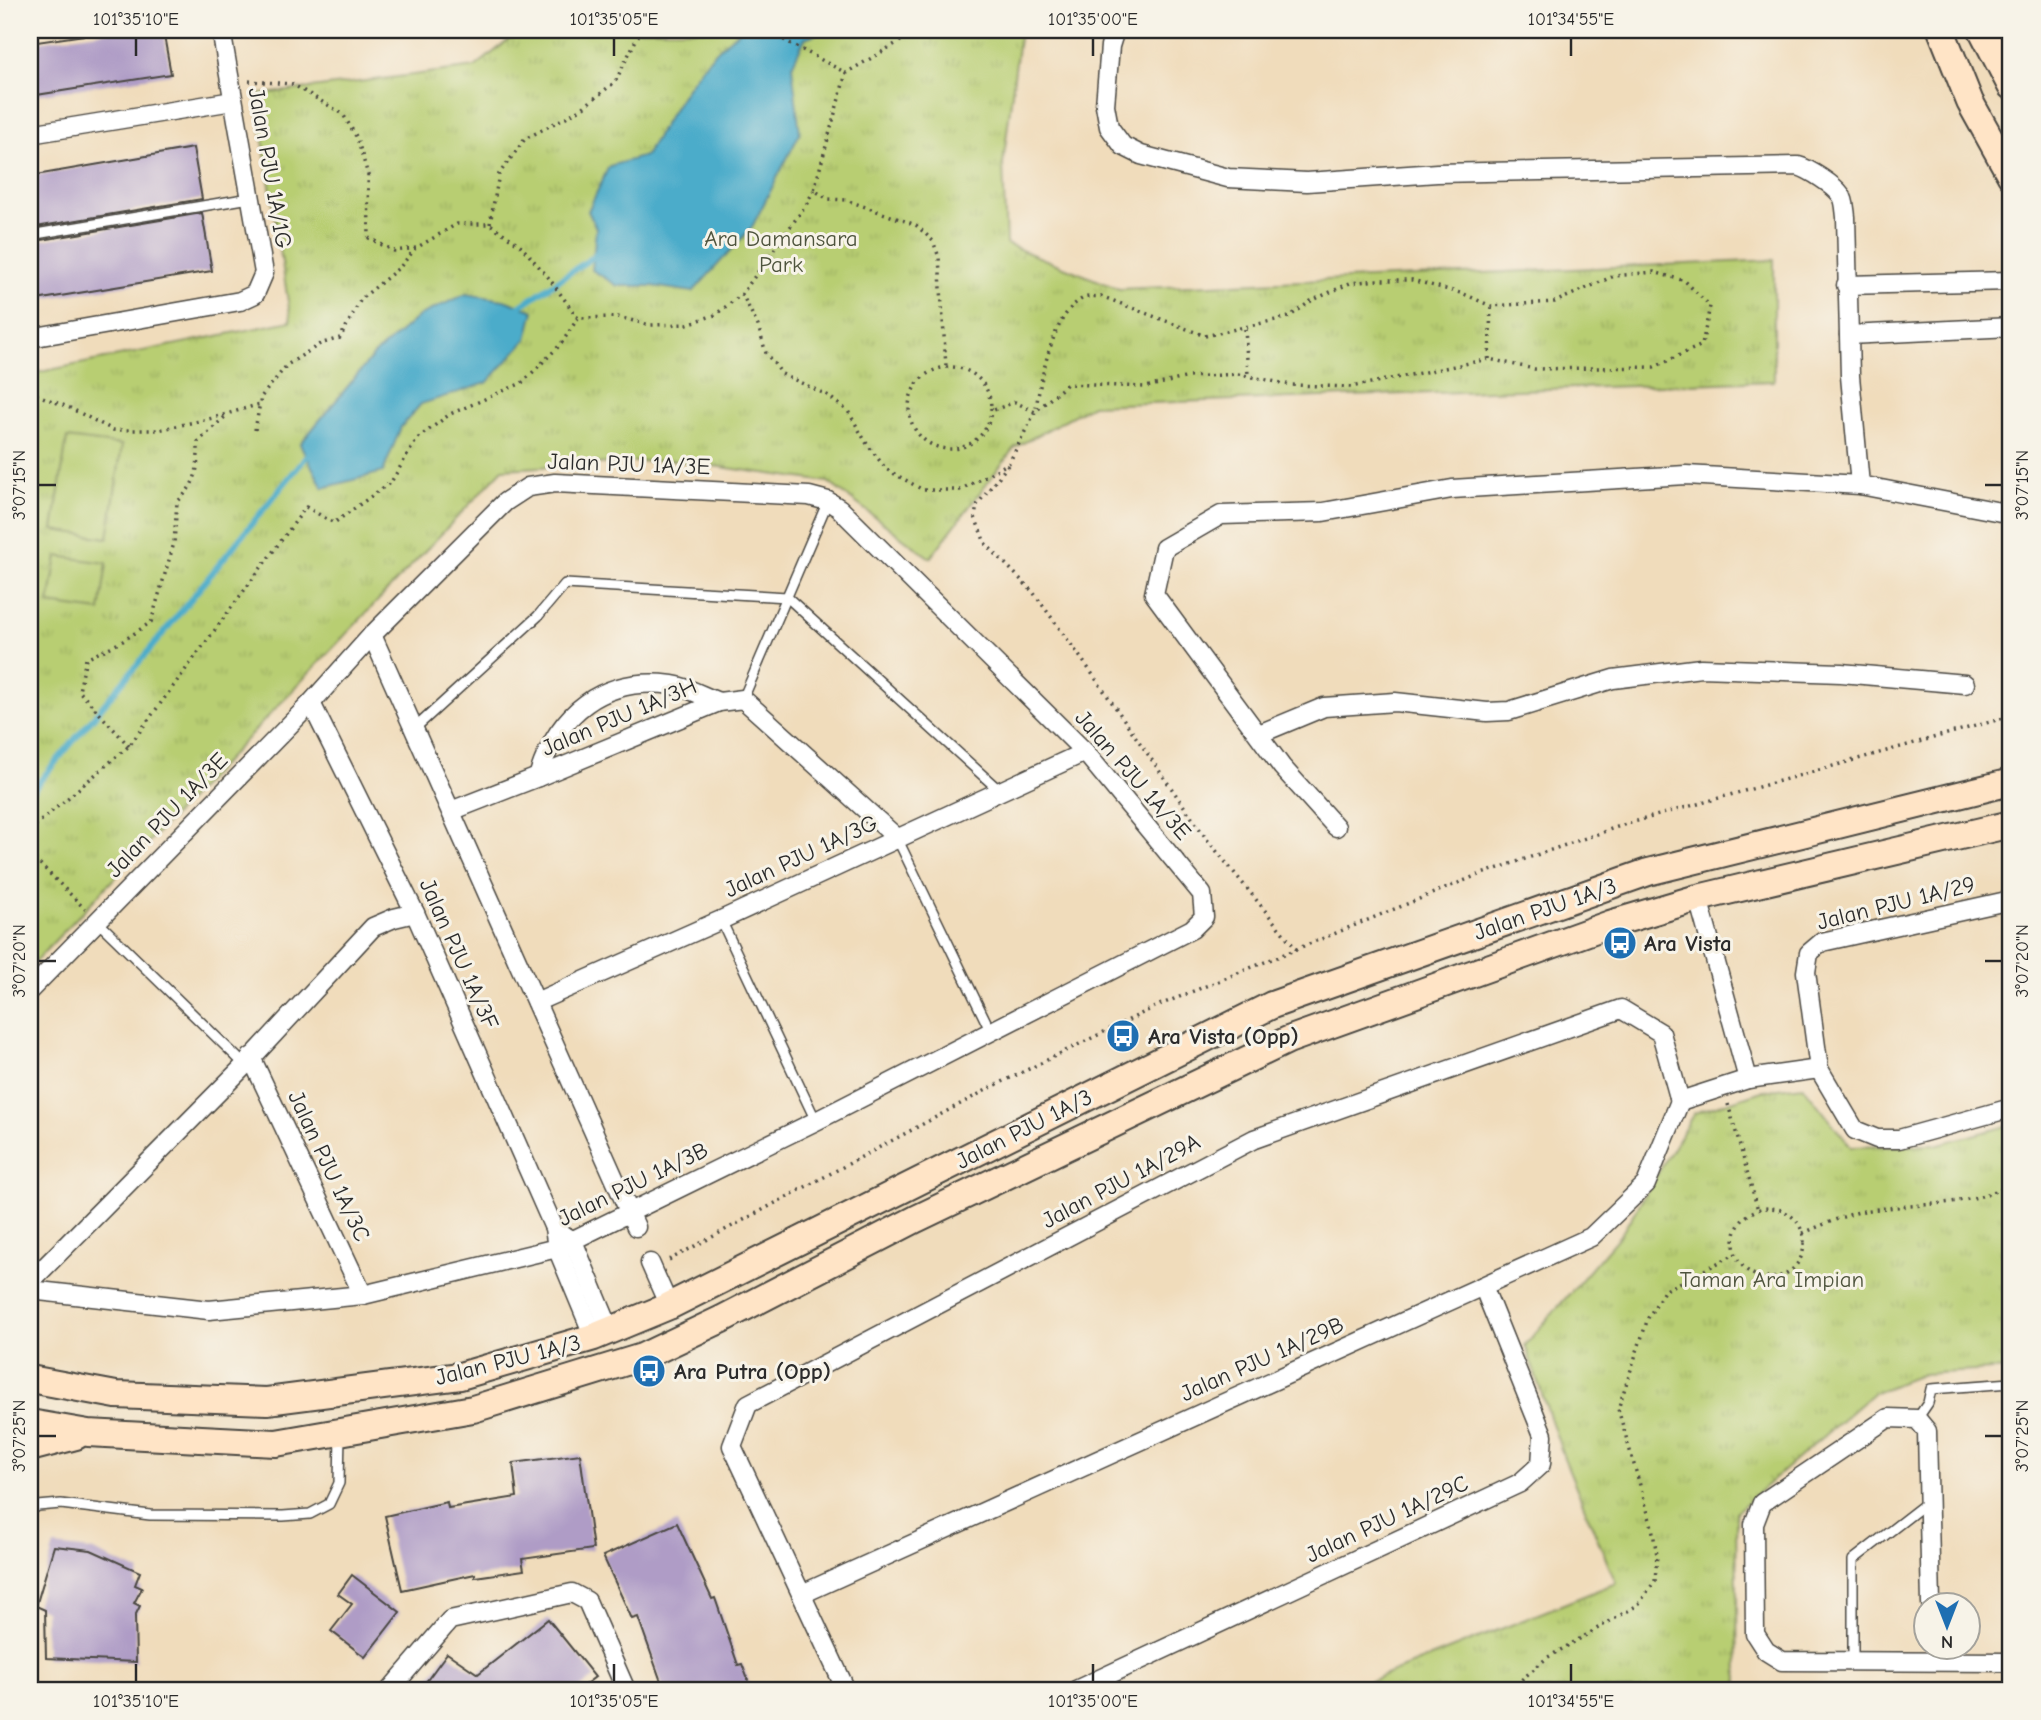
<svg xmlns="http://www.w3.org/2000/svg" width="2041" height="1720" font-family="'Comic Neue',sans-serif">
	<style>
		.park { fill: url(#park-tufts); stroke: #727c4e; stroke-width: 2 }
		.garden { fill: #b8ce72; stroke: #727c4e; stroke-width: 2 }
		.water { fill: #4bacca; stroke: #3b6c7a; stroke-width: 2 }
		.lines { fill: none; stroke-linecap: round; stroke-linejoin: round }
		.stream { stroke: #4bacca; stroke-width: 6 }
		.building { fill: #af9cc6 }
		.lane-casing { stroke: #494641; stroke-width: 12 }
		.street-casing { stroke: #494641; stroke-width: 21 }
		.secondary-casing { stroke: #494641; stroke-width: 30 }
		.path { stroke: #494641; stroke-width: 3.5; stroke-dasharray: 2 5; stroke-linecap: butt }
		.lane { stroke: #fff; stroke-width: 9 }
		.street { stroke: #fff; stroke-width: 18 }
		.secondary { stroke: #ffe4c6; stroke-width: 26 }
		.ticks { fill: none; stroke: #2b2b2b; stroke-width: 2.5 }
		.labels { text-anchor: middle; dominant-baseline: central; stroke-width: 6; stroke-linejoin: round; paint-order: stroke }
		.street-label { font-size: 23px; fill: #2b2b2b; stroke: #f7f3e8 }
		.park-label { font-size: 23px; fill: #4e543d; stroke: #f7f3e8 }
		.poi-label { font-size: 23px; font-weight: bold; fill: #2b2b2b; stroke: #f7f3e8; text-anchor: start }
		.neatline { fill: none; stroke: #2b2b2b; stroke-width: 2.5 }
		.ticks-label { font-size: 18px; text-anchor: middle; fill: #2b2b2b }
	</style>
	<defs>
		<pattern id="park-tufts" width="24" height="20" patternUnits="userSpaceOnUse" patternTransform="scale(1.75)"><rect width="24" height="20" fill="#b8ce72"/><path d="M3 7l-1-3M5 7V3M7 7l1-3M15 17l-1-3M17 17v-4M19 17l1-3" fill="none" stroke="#9eb163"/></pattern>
	</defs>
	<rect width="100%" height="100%" fill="#f7f3e8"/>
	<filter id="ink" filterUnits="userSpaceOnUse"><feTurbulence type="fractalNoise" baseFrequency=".0143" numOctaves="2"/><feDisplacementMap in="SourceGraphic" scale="14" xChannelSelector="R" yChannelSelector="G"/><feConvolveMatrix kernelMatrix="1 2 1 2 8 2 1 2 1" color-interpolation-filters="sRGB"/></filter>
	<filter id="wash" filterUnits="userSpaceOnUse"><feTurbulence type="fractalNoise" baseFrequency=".00686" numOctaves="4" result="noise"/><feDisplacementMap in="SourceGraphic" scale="28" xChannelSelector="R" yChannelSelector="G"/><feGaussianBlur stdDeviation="1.57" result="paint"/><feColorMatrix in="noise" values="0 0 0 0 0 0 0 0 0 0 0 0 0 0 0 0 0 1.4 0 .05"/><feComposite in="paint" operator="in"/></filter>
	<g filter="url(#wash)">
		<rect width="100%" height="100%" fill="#f0dcbb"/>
		<!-- park -->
		<g class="park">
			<path d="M521 30H1020L1003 164 1006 244 1119 289 1774 260V381L1092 405 1014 448 930 558 828 482 670 460 503 469 30 967V374L291 321 256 95 475 67Z"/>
			<path d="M1803 1086 1851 1147 1935 1145 2011 1125 2010 1369 1923 1374 1873 1393 1736 1512 1738 1690H1348L1616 1583 1564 1458 1525 1345 1622 1233 1694 1113 1762 1091Z"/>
		</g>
		<!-- garden -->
		<g class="garden">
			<path d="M67 438 122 445 108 538 53 530Z"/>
			<path d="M57 556 107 563 100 611 49 604Z"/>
		</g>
		<!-- water -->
		<g class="water">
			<path d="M741 30H826L805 38 792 66 800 133 752 227 693 292 652 286H618L592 270 596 228 588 211 609 166 645 156C673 111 697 61 741 30Z"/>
			<path d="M466 294 504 300 534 311 527 339 487 383 421 404 401 427 383 472 323 488 300 444 373 356 420 315Z"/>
		</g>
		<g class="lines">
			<!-- stream -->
			<g class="stream">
				<path d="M516 309 593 257 598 251"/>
				<path d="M30 793 161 636 306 457 312 453"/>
			</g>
		</g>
		<g id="blocks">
			<!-- building -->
			<g class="building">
				<path d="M118 30H163L171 74 30 96V43Z"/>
				<path d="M193 148 202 199 30 228V176Z"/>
				<path d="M202 213 212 271 30 301V242Z"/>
				<path d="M580 1454 593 1549 522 1559 524 1570 475 1577V1574L402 1590 385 1516 447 1502 448 1508 517 1497 513 1463Z"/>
				<path d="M677 1523 712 1599 715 1598 738 1665 742 1664 752 1690H664L638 1617 632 1619 603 1556Z"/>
				<path d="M54 1546 91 1550 140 1572 135 1585 142 1588 134 1603 140 1606 135 1616 136 1662 46 1658 45 1610 36 1606Z"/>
				<path d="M352 1575 400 1612 365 1657 331 1631 352 1604 338 1594Z"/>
				<path d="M548 1619 595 1677 578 1690H420L447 1653 478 1674Z"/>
			</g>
		</g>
	</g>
	<g filter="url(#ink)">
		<use href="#blocks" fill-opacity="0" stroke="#494641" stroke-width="2"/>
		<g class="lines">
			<defs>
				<g id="lane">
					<path d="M30 235 250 198"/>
					<path d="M743 699 828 501"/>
					<path d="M414 729 538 616 565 584 787 597 1000 791"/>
					<path d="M897 838 991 1032"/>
					<path d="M721 920 816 1121"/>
					<path d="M97 921 245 1065"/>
					<path d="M1917 1419 1928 1403 1931 1389 2011 1383"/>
					<path d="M30 1511 38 1506 61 1504 150 1515 283 1516 310 1514 329 1504 339 1483 340 1434"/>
					<path d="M1853 1662V1560L1929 1501"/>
				</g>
				<g id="street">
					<path d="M1115 30 1110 46 1105 105 1109 127 1123 146 1141 155 1228 178 1307 182 1437 173 1798 166C1809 169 1834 185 1841 195 1845 200 1845 210 1846 217L1850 376 1860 485"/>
					<path d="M30 134 233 101"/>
					<path d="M1846 285 2011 281"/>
					<path d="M1849 335 2011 327"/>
					<path d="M30 338 240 301 255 294 264 273 221 30"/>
					<path d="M372 635 636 1227"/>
					<path d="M311 703 415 913 554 1228 557 1248 594 1337"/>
					<path d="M1259 734 1324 707 1395 702 1487 712 1509 711 1613 679 1701 668 1841 673 1965 684"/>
					<path d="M538 777C558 712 603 676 672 685 688 687 704 697 719 702"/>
					<path d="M451 811 538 777 719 702 743 699 897 838"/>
					<path d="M1336 827 1282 767 1154 594 1164 548 1221 515 1323 512 1452 489 1686 475 1860 485 2011 514"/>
					<path d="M1698 898 1748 1079"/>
					<path d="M2011 900 1822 942 1809 953 1806 972 1819 1069 1855 1130 1877 1139H1899L2011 1108"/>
					<path d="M30 990 311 703 372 635 505 502 528 487 555 483 809 496 828 501 839 508 1085 752 1202 894 1204 917 1192 929 816 1121 557 1248 363 1295 209 1310 30 1290"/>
					<path d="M536 1002 721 920 1085 752"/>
					<path d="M251 1057 363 1295"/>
					<path d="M1680 1101 1748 1079 1819 1069"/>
					<path d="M565 1236 573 1241 610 1330"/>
					<path d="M650 1263 669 1306"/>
					<path d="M30 1282 245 1065 373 927 394 918 415 913"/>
					<path d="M802 1594 1591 1237 1646 1184 1680 1101"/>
					<path d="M1931 1604 1927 1431 1917 1419 1888 1418 1762 1503 1754 1524 1755 1634 1766 1651 1782 1661 2011 1662"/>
					<path d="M390 1690 450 1620 572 1593 587 1601 626 1690"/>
					<path d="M846 1690 732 1446 748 1404 1254 1139 1621 1009 1661 1033 1680 1101"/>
					<path d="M1076 1690 1520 1483 1541 1464 1543 1435 1483 1286"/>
				</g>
				<g id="secondary">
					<path d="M1941 30 1970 102 2011 176"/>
					<path d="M1982 30 2011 86"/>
					<path d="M30 1379 116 1395 267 1401 460 1376 594 1337 669 1306 1272 1005 1648 872 2011 782"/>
					<path d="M30 1423 88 1433 276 1443 473 1409 642 1357 722 1319 916 1219 1288 1040 1610 924 1698 898 2011 824"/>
					<path d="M30 1448 76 1436"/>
				</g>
			</defs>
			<!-- lane casing -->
			<use href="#lane" class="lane-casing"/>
			<!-- street casing -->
			<use href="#street" class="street-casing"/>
			<!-- secondary casing -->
			<use href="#secondary" class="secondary-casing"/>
			<!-- path -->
			<g class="path">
				<path d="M765 30 846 73"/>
				<path d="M919 30 846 73 814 190 828 199 846 200 916 225 933 241 939 257 946 367"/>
				<path d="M249 81 292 84 343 114 357 138 368 175 369 238 394 251 416 248 457 224H490L520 245 548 277 578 318 618 317 650 325 687 324 715 315 742 294"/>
				<path d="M814 190 806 205 742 294 758 326 766 353 782 374 827 395 848 411 867 444 886 469 923 490H960L1009 463 1035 412 1067 384 1146 387 1189 377 1238 374 1291 385 1351 387 1489 359 1534 369 1654 367 1702 345 1710 306 1685 281 1654 272 1614 276 1555 302 1491 306 1464 294 1412 280H1377L1350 283 1311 301 1289 317 1205 336 1101 296C1096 297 1088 296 1084 298 1052 312 1041 381 1035 412L1015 402 991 411"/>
				<path d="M490 224 499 174 525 139 581 109 615 82 641 30"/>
				<path d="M1245 329 1248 375"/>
				<path d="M1489 359 1491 306"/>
				<circle cx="950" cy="408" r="41"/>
				<path d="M30 392 70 408 113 430H158L213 418 260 404"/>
				<path d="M255 430 261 397 287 365 320 344 340 338 361 299 400 267 415 249"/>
				<path d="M1008 465 977 505 975 517 985 543 1033 592 1086 665 1206 838 1297 950"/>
				<path d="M129 746 79 691 86 659 123 641 151 622 174 543 177 502C198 482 198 470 198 442L228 414"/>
				<path d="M30 830 129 746 306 507 334 523 391 482 417 439 450 414 522 383 561 344 578 318"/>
				<path d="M30 854 85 909"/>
				<path d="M1728 1104 1758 1210"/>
				<path d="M2004 1187 2011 1201"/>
				<circle cx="1769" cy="1243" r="35"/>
				<path d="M1803 1233C1823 1225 1844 1215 1864 1211 1907 1203 1977 1208 2011 1182"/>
				<path d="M669 1260 992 1087 1157 1006 1473 877 1623 825 2011 716"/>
				<path d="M1513 1690 1514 1686 1548 1657 1638 1605 1655 1581 1657 1555 1652 1527 1618 1409 1648 1318 1664 1291 1735 1254"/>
			</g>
			<!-- lane -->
			<use href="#lane" class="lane"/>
			<!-- street -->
			<use href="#street" class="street"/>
			<!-- secondary -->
			<use href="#secondary" class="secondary"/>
		</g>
	</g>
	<!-- ticks -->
	<path class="ticks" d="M136 38V56M614 38V56M1093 38V56M1571 38V56M38 485H56M1985 485H2002M38 961H56M1985 961H2002M38 1436H56M1985 1436H2002M136 1664V1682M614 1664V1682M1093 1664V1682M1571 1664V1682"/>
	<!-- icons -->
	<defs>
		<symbol id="bus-disc" viewBox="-11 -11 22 22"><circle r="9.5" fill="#1f6fb2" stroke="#f7f3e8"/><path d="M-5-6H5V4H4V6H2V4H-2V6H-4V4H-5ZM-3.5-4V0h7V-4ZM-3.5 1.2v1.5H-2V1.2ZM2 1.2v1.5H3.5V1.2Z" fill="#fff"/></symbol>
	</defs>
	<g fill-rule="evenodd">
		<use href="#bus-disc" x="1601" y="924" width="38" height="38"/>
		<use href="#bus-disc" x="1104" y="1017" width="38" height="38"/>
		<use href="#bus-disc" x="630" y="1352" width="38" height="38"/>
	</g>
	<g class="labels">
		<!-- street labels -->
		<g class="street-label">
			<text transform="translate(270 168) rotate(80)">Jalan PJU 1A/1G</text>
			<text transform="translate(629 464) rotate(2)">Jalan PJU 1A/3E</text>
			<text transform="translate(619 717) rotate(-23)">Jalan PJU 1A/3H</text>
			<text transform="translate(1133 775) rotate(49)">Jalan PJU 1A/3E</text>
			<text transform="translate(167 815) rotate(-46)">Jalan PJU 1A/3E</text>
			<text transform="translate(801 856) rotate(-25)">Jalan PJU 1A/3G</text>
			<text transform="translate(1896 903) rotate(-14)">Jalan PJU 1A/29</text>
			<text transform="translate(1545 909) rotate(-19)">Jalan PJU 1A/3</text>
			<text transform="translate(459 954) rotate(66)">Jalan PJU 1A/3F</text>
			<text transform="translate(1024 1129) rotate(-27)">Jalan PJU 1A/3</text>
			<text transform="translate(329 1166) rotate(65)">Jalan PJU 1A/3C</text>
			<text transform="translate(1121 1181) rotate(-28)">Jalan PJU 1A/29A</text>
			<text transform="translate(633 1184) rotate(-26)">Jalan PJU 1A/3B</text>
			<text transform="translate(1262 1359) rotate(-24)">Jalan PJU 1A/29B</text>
			<text transform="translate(508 1360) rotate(-14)">Jalan PJU 1A/3</text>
			<text transform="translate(1387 1519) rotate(-25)">Jalan PJU 1A/29C</text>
		</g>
		<!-- park labels -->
		<g class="park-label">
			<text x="781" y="238">Ara Damansara<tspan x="781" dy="26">Park</tspan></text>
			<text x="1772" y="1279">Taman Ara Impian</text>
		</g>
		<!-- poi labels -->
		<g class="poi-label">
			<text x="1644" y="943">Ara Vista</text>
			<text x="1148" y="1036">Ara Vista (Opp)</text>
			<text x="674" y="1371">Ara Putra (Opp)</text>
		</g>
	</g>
	<!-- margin -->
	<rect width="2041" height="1720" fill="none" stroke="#f7f3e8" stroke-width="77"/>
	<!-- north arrow -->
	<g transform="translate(1947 1626) rotate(180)"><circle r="33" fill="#f7f3e8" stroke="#a5a39c" stroke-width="2"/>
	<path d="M0-5L12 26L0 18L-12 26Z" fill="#1f6fb2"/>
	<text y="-10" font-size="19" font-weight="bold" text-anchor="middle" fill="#2b2b2b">N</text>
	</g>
	<rect x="38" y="38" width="1964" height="1644" class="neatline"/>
	<g class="ticks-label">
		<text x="136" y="25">101°35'10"E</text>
		<text x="614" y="25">101°35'05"E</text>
		<text x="1093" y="25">101°35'00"E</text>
		<text x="1571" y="25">101°34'55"E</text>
		<text transform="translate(2022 485) rotate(-90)" y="6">3°07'15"N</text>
		<text transform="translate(19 485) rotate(-90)" y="6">3°07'15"N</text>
		<text transform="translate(2022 961) rotate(-90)" y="6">3°07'20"N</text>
		<text transform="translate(19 961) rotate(-90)" y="6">3°07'20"N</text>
		<text transform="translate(2022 1436) rotate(-90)" y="6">3°07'25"N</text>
		<text transform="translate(19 1436) rotate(-90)" y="6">3°07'25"N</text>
		<text x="136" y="1707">101°35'10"E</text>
		<text x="614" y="1707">101°35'05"E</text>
		<text x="1093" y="1707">101°35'00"E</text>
		<text x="1571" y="1707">101°34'55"E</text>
	</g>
</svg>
